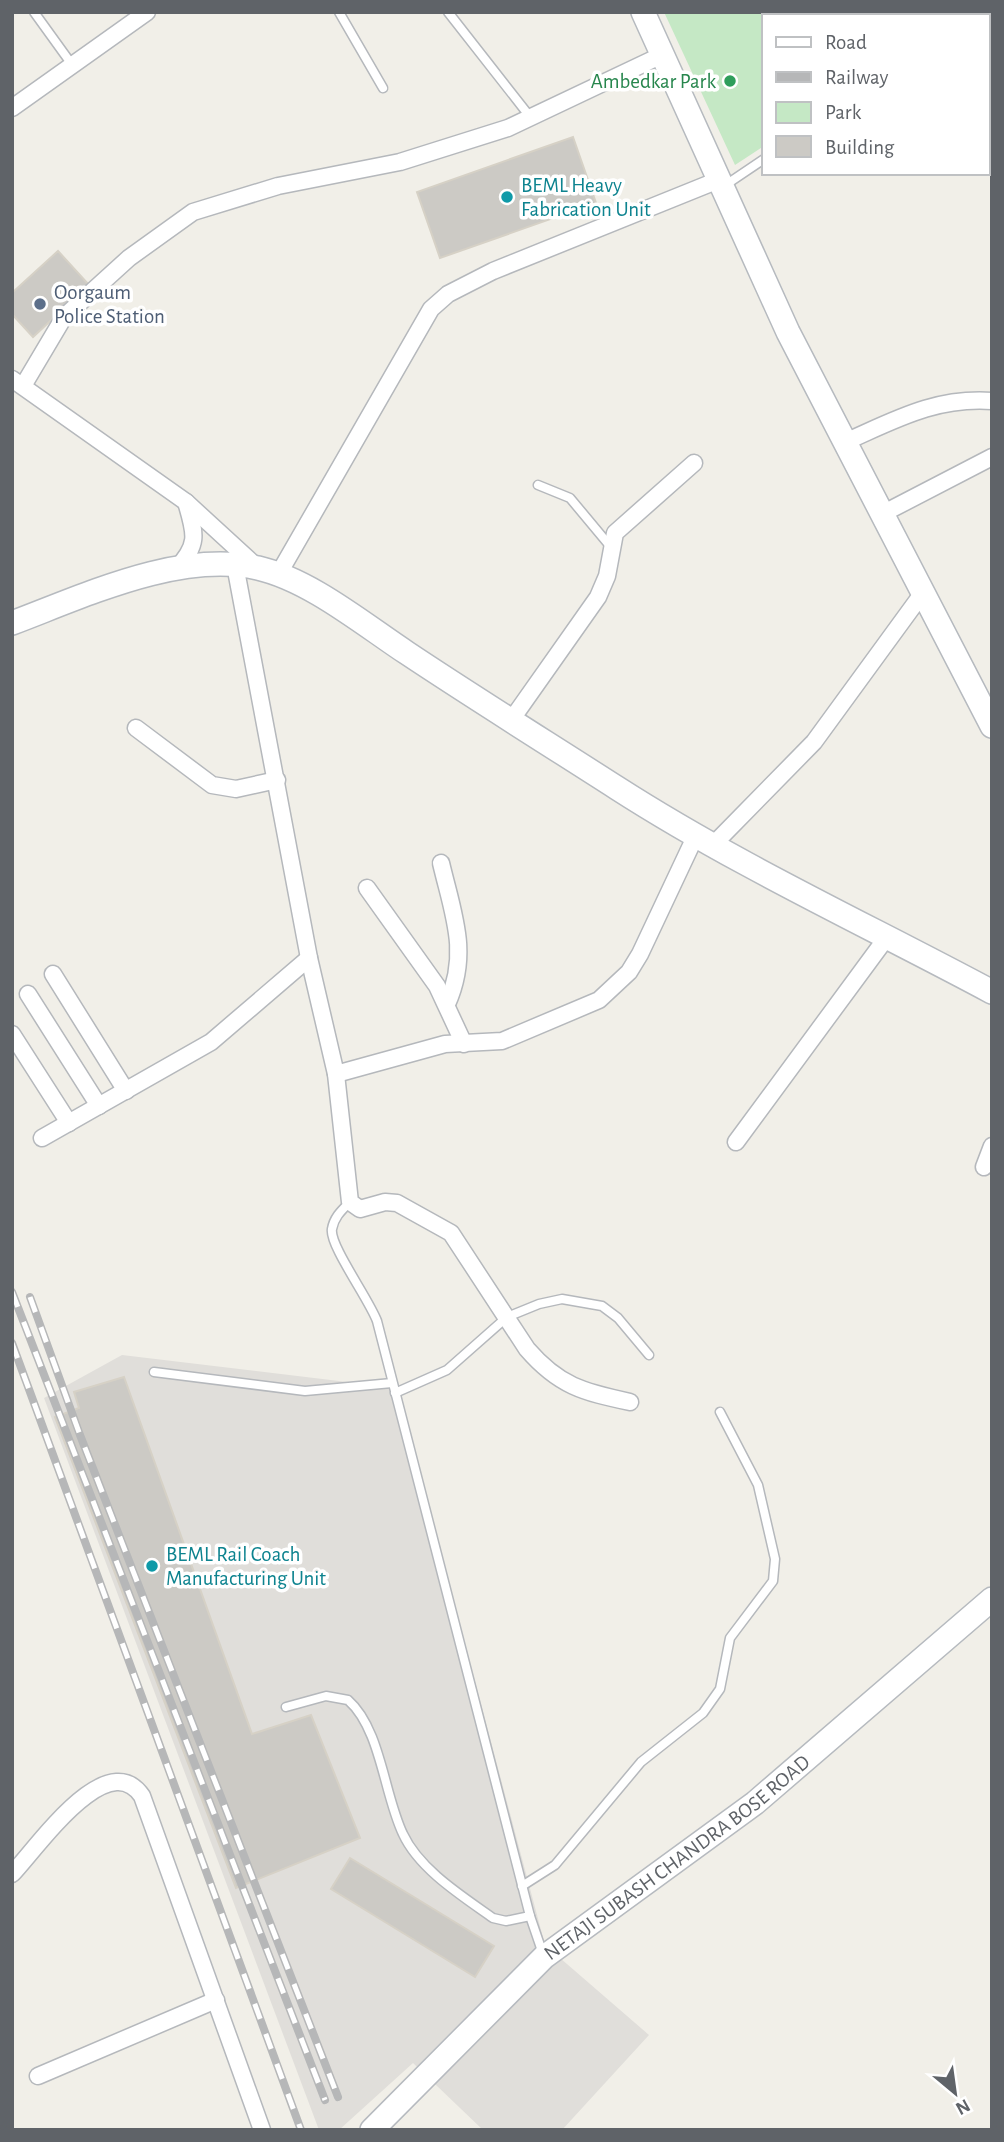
<svg xmlns="http://www.w3.org/2000/svg" width="1004" height="2142" font-family="'Alegreya Sans',sans-serif">
	<style>
		.industrial { fill: #e0deda }
		.green { fill: #c5e8c5 }
		.building { fill: #cccac5; stroke: #d6d1c6; stroke-width: 2 }
		.lines { fill: none; stroke-linecap: round; stroke-linejoin: round }
		.lane-casing { stroke: #b5b8bc; stroke-width: 11 }
		.street-casing { stroke: #b5b8bc; stroke-width: 19 }
		.secondary-casing { stroke: #b6babf; stroke-width: 26 }
		.lane { stroke: #fff; stroke-width: 8 }
		.street { stroke: #fff; stroke-width: 16 }
		.secondary { stroke: #fff; stroke-width: 23 }
		.rail-casing { stroke: #b6b7b8; stroke-width: 8 }
		.rail { stroke: #fff; stroke-width: 5; stroke-dasharray: 16; stroke-linecap: butt }
		.leisure-dot { fill: #2e9e5b; stroke: #fff; stroke-width: 2.5 }
		.culture-dot { fill: #0f9aa8; stroke: #fff; stroke-width: 2.5 }
		.service-dot { fill: #5c6f8a; stroke: #fff; stroke-width: 2.5 }
		.labels { text-anchor: middle; dominant-baseline: central; stroke-width: 7; stroke-linejoin: round; paint-order: stroke }
		.leisure-label { font-size: 21px; fill: #27864d; stroke: #fff; text-anchor: end }
		.culture-label { font-size: 21px; fill: #0d838f; stroke: #fff; text-anchor: start }
		.service-label { font-size: 21px; fill: #4e5e75; stroke: #fff; text-anchor: start }
		.street-label { font-size: 21px; fill: #5f6368; stroke: #fff }
	</style>
	<rect width="100%" height="100%" fill="#f1efe8"/>
	<!-- industrial -->
	<path class="industrial" d="M122 1355 397 1388 545 1945 649 2035 562 2130H483L413 2063 339 2130H319L44 1398Z"/>
	<!-- green -->
	<path class="green" d="M664 12H964L959 16H764V146L735 165Z"/>
	<!-- building -->
	<g class="building">
		<path d="M573 137 596 203 440 258 417 192Z"/>
		<path d="M58 251 89 285 33 337 12 314V293Z"/>
		<path d="M124 1377 252 1734 311 1715 360 1838 236 1888 55 1417 79 1408 74 1392Z"/>
		<path d="M350 1858 494 1946 475 1977 331 1889Z"/>
	</g>
	<g class="lines">
		<defs>
			<g id="lane">
				<path d="M34 12 73 66"/>
				<path d="M339 12 383 88"/>
				<path d="M448 12 531 118"/>
				<path d="M980 16 985 12"/>
				<path d="M724 186 764 159"/>
				<path d="M538 485 570 498 610 546"/>
				<path d="M350 1202C342 1210 334 1217 332 1229 329 1245 369 1299 377 1321L530 1916 543 1954"/>
				<path d="M154 1372 305 1391 392 1383"/>
				<path d="M395 1393 447 1370 507 1317 539 1304 562 1299 602 1306 618 1318 649 1355"/>
				<path d="M286 1707 326 1696 348 1700C381 1729 384 1795 403 1834 419 1869 462 1896 493 1918L506 1921 530 1916"/>
				<path d="M522 1886 555 1865 641 1762 703 1713 720 1689 730 1638 773 1581 775 1559 758 1485 720 1412"/>
			</g>
			<g id="street">
				<path d="M12 108 147 12"/>
				<path d="M12 379 186 502 258 568"/>
				<path d="M23 386 64 317 129 258 193 212 278 186 400 162 508 128 662 55"/>
				<path d="M845 442C895 420 935 397 992 401"/>
				<path d="M882 514 992 457"/>
				<path d="M235 565 309 958 336 1074 350 1202 360 1209 385 1202 397 1203 451 1233 527 1349C559 1386 583 1392 630 1402"/>
				<path d="M176 569C200 544 195 533 186 502"/>
				<path d="M278 575 431 309 448 294 493 271 721 179"/>
				<path d="M512 719 598 597 607 576 615 533 694 463"/>
				<path d="M136 728 212 785 236 789 277 780"/>
				<path d="M713 845 814 742 922 594"/>
				<path d="M441 863C453 914 470 953 447 1004"/>
				<path d="M367 888 437 986 464 1044"/>
				<path d="M53 974 126 1091"/>
				<path d="M28 994 99 1106"/>
				<path d="M12 1034 69 1123"/>
				<path d="M336 1074 445 1044 502 1041 599 1000 629 972 640 954 696 835"/>
				<path d="M42 1138 211 1042 309 958"/>
				<path d="M736 1142 887 937"/>
				<path d="M984 1167 992 1146"/>
				<path d="M12 1874C37 1848 107 1745 142 1796L262 2130"/>
				<path d="M38 2076 216 2000"/>
			</g>
			<g id="secondary">
				<path d="M643 12 788 332 992 726"/>
				<path d="M12 623C84 596 180 550 258 568 310 580 363 624 407 653 476 699 547 743 617 788 737 865 867 925 992 992"/>
				<path id="s1" d="M372 2130 544 1957 755 1803 992 1599"/>
			</g>
		</defs>
		<!-- lane casing -->
		<use href="#lane" class="lane-casing"/>
		<!-- street casing -->
		<use href="#street" class="street-casing"/>
		<!-- secondary casing -->
		<use href="#secondary" class="secondary-casing"/>
		<!-- lane -->
		<use href="#lane" class="lane"/>
		<!-- street -->
		<use href="#street" class="street"/>
		<!-- secondary -->
		<use href="#secondary" class="secondary"/>
		<defs>
			<g id="rail">
				<path d="M12 1292 325 2100"/>
				<path d="M30 1297 80 1435 338 2097"/>
				<path d="M12 1343 301 2130"/>
			</g>
		</defs>
		<!-- rail casing -->
		<use href="#rail" class="rail-casing"/>
		<!-- rail -->
		<use href="#rail" class="rail"/>
	</g>
	<!-- markers -->
	<circle class="leisure-dot" cx="730" cy="81" r="7"/>
	<g class="culture-dot">
		<circle cx="507" cy="197" r="7"/>
		<circle cx="152" cy="1566" r="7"/>
	</g>
	<circle class="service-dot" cx="40" cy="304" r="7"/>
	<g class="labels">
		<!-- leisure labels -->
		<g class="leisure-label">
			<text x="716" y="81">Ambedkar Park</text>
		</g>
		<!-- culture labels -->
		<g class="culture-label">
			<text x="521" y="185">BEML Heavy<tspan x="521" dy="24">Fabrication Unit</tspan></text>
			<text x="166" y="1554">BEML Rail Coach<tspan x="166" dy="24">Manufacturing Unit</tspan></text>
		</g>
		<!-- service labels -->
		<g class="service-label">
			<text x="54" y="292">Oorgaum<tspan x="54" dy="24">Police Station</tspan></text>
		</g>
		<!-- street labels -->
		<g class="street-label">
			<text stroke="none"><textPath href="#s1" startOffset="410">NETAJI SUBASH CHANDRA BOSE ROAD</textPath></text>
		</g>
	</g>
	<!-- border -->
	<rect width="1004" height="2142" fill="none" stroke="#5f6368" stroke-width="28"/>
	<!-- legend -->
	<rect x="762" y="14" width="228" height="161" fill="#ffffff" stroke="#bfc1c3" stroke-width="2"/>
	<rect x="776" y="37" width="35" height="10" fill="#ffffff" stroke="#bfc1c3" stroke-width="2"/>
	<text x="825" y="49" font-size="21" fill="#5f6368">Road</text>
	<rect x="776" y="72" width="35" height="10" fill="#b6b7b8" stroke="#bfc1c3" stroke-width="2"/>
	<text x="825" y="84" font-size="21" fill="#5f6368">Railway</text>
	<rect x="776" y="102" width="35" height="21" fill="#c5e8c5" stroke="#bfc1c3" stroke-width="2"/>
	<text x="825" y="119" font-size="21" fill="#5f6368">Park</text>
	<rect x="776" y="136" width="35" height="21" fill="#cccac5" stroke="#bfc1c3" stroke-width="2"/>
	<text x="825" y="154" font-size="21" fill="#5f6368">Building</text>
	<!-- north arrow -->
	<g transform="translate(955 2093) rotate(151)" stroke="#ffffff" stroke-width="5" paint-order="stroke">
	<path d="M0-5L12 26L0 18L-12 26Z" fill="#5f6368"/>
	<text y="-10" font-size="19" font-weight="bold" text-anchor="middle" fill="#5f6368">N</text>
	</g>
</svg>
